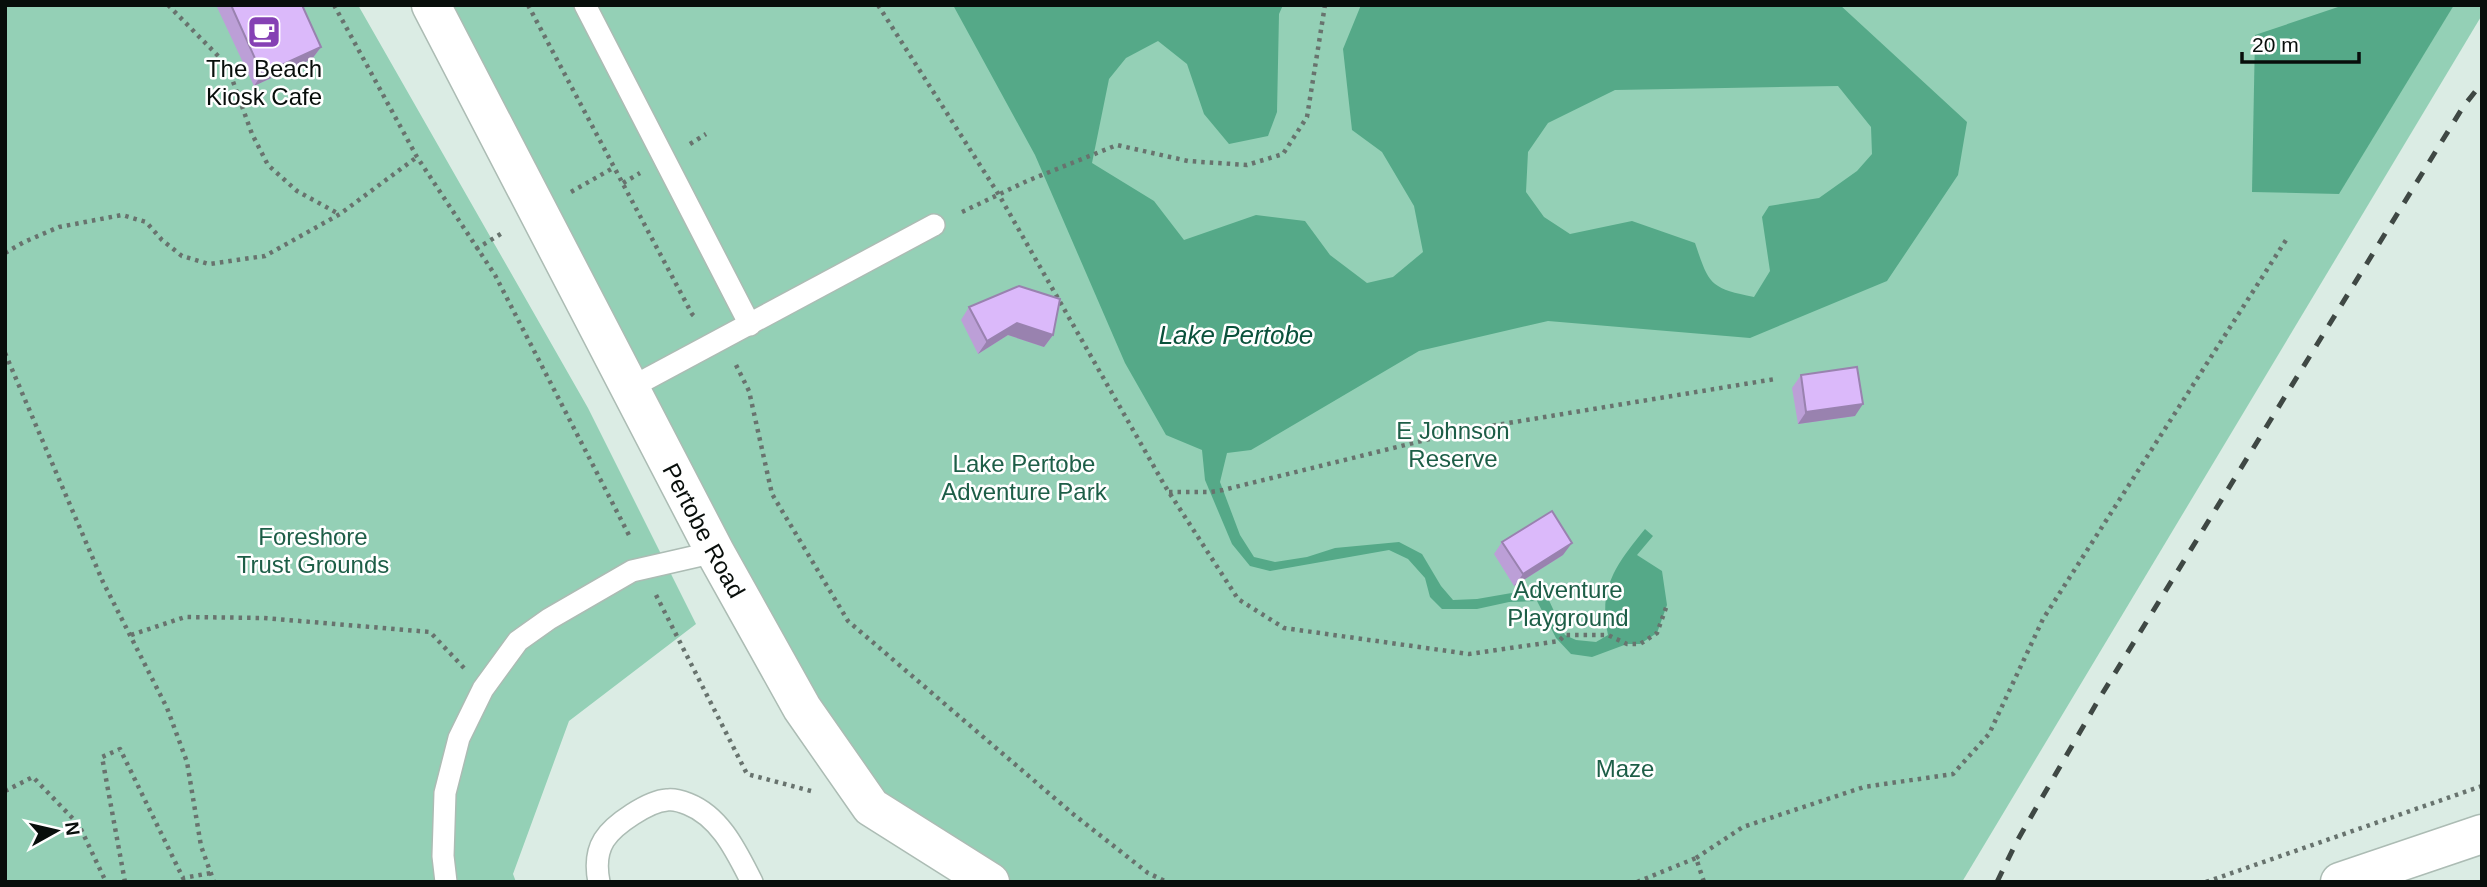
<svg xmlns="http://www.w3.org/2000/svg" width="2487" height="887" font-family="Helvetica,sans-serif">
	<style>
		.green { fill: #94d0b6 }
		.water { fill: #55a988; fill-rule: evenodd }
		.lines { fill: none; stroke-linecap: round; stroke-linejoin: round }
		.service-casing { stroke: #acbcb4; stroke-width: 24 }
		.tertiary-casing { stroke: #acbcb4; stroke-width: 41 }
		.path { stroke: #68736e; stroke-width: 4.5; stroke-dasharray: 3.5 5; stroke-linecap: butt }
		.service { stroke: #fff; stroke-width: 21 }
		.tertiary { stroke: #fff; stroke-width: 38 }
		.rail { stroke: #3f4844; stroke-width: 5; stroke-dasharray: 12 12; stroke-linecap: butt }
		.wall { fill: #bc9fd7 }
		.shaded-wall { fill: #9982af }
		.building { fill: #dbb9fa; stroke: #9982af; stroke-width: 2 }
		.labels { text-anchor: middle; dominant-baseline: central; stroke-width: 5; stroke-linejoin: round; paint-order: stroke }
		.poi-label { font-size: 24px; fill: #080e0b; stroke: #fff }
		.park-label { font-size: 24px; fill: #1d5e47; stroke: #fff }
		.street-label { font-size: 24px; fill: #080e0b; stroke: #fff }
		.water-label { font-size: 26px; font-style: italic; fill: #0a513b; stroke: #fff }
	</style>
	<rect width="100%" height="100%" fill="#dbece4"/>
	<!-- green -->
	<g class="green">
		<path d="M5 5H358L588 408 696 624 569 721 513 874 516 882H5Z"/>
		<path d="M421 5H2482V15L1962 882H1005L935 862 755 661Z"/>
	</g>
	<!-- water -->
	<g class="water">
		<path d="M953 5H1283L1279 14 1277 112 1268 136 1229 144 1204 114 1187 64 1158 41 1126 58 1109 79 1092 163 1154 201 1184 240 1256 215 1305 221 1330 255 1367 283 1393 277 1423 252 1414 206 1382 152 1352 130 1343 49 1361 5H1840L1967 122 1958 175 1887 281 1750 338 1548 321 1419 351 1251 450 1227 453 1220 482 1240 535 1254 557 1275 562 1307 557 1335 548 1399 542 1422 554 1441 586 1453 600 1477 599 1534 589 1547 596 1565 635 1576 640 1596 642 1608 635C1598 587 1616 565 1645 529L1653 536 1637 555 1662 571 1667 605 1657 633 1640 644H1627L1592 657 1571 654 1556 638 1537 601 1509 602 1477 609H1442L1430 597 1425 578 1408 559 1389 550 1270 571 1250 566 1232 544 1205 480 1202 450 1166 435 1125 363 1035 155ZM1838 86 1871 127 1872 154 1857 171 1819 198 1769 206 1762 217 1770 271 1754 297C1709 288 1709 284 1695 243L1632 221 1570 234 1544 217 1526 192 1528 152 1548 123 1615 90Z"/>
		<path d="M2344 5H2454L2339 194 2252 192 2255 35Z"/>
	</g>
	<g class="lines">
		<defs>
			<g id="service">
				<path d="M585 5 750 325"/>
				<path d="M630 388 934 225"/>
				<path d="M446 882 443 856 445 793 459 738 483 689 518 641 549 619 632 571 715 552"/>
				<path d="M599 882C596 867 596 853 604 840 614 824 649 801 667 800 673 799 683 802 688 804 721 817 737 853 752 882"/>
			</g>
			<g id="tertiary">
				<path id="s1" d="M431 5 715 552 802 708 871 807 990 882"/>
				<path d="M2340 882 2482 834"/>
			</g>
		</defs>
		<!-- service casing -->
		<use href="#service" class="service-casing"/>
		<!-- tertiary casing -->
		<use href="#tertiary" class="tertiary-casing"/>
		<!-- path -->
		<g class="path">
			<path d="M168 5 227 65 252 134 268 165 297 191 339 214"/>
			<path d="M334 5 417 157 495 275 631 539"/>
			<path d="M528 5 692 314 695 317"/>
			<path d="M878 5 999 195 1165 486 1238 599 1284 628 1469 654 1559 641 1565 635H1608L1627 644H1640L1657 633 1667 605"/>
			<path d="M690 144 706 134"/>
			<path d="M623 183 640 173"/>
			<path d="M571 192 613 168"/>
			<path d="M962 212 1027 181 1117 145 1188 161 1247 165 1283 154 1307 117 1325 5"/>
			<path d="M476 249 504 232"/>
			<path d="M5 253 24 242 59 227 122 215 146 222 162 240 182 256 209 264 265 256 340 214 417 157"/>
			<path d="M5 353 103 582 167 708 187 762 201 846 214 882"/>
			<path d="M736 365 749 391 772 494 848 621 1073 814 1148 873 1167 882"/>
			<path d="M1169 492H1211L1223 490 1466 430 1775 379"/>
			<path d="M656 595 747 774 811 791"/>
			<path d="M131 635 185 617 264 618 430 632 464 668"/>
			<path d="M5 791 33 777 79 825 106 882"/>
			<path d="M1696 858 1743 827 1864 787 1953 774 1989 734 2043 619 2286 240"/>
			<path d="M125 882 102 757 120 749 183 878 211 873"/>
			<path d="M1637 882 1696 858 1704 882"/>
			<path d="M2206 882 2482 786"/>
		</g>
		<!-- service -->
		<use href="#service" class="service"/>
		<!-- tertiary -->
		<use href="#tertiary" class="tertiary"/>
		<!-- rail -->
		<path class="rail" d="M1997 882 2017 841 2099 699 2463 107 2482 83"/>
	</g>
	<!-- wall -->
	<g class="wall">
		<path d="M216 5H302L321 47 312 59 254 86Z"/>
		<path d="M969 307 1053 335 1044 347 1008 335 978 354 961 320Z"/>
		<path d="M1801 375 1855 416 1798 424 1792 388Z"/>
		<path d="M1502 542 1563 555 1514 586 1494 554Z"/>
	</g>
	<!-- shaded-wall -->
	<g class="shaded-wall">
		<path d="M321 47 312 59 254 86 262 74Z"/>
		<path d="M1017 323 1053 335 1044 347 1008 335 978 354 987 341Z"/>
		<path d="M1863 404 1855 416 1798 424 1806 412Z"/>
		<path d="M1572 543 1563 555 1514 586 1523 574Z"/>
	</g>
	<!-- building -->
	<g class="building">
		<path d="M231 5H302L321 47 262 74Z"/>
		<path d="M1019 286 1060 299 1053 335 1017 323 987 341 969 307Z"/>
		<path d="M1857 367 1863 404 1806 412 1801 375Z"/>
		<path d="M1552 511 1572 543 1523 574 1502 542Z"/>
	</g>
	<!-- icons -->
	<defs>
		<symbol id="cafe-square" viewBox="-11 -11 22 22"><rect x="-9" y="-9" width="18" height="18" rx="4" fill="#8541b4" stroke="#fff"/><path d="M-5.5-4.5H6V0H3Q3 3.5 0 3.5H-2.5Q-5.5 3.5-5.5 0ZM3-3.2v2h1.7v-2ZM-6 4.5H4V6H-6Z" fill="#fff"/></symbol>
	</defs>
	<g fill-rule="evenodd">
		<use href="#cafe-square" x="245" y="13" width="38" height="38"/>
	</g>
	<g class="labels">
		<!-- poi labels -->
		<g class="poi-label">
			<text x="264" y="68">The Beach<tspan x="264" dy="28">Kiosk Cafe</tspan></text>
		</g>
		<!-- park labels -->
		<g class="park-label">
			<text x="1453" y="430">E Johnson<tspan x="1453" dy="28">Reserve</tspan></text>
			<text x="1024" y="463">Lake Pertobe<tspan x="1024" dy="28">Adventure Park</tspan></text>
			<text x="313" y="536">Foreshore<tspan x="313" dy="28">Trust Grounds</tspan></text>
			<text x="1568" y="589">Adventure<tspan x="1568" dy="28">Playground</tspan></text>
			<text x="1625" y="768">Maze</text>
		</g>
		<!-- street labels -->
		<g class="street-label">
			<text stroke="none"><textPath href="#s1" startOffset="592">Pertobe Road</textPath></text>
		</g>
		<!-- water labels -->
		<g class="water-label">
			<text x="1236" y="335">Lake Pertobe</text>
		</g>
	</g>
	<!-- border -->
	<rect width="2487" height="887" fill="none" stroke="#080e0b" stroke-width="14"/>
	<!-- north arrow -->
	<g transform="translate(56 831) rotate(82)" stroke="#ffffff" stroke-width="5" paint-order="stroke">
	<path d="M0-5L12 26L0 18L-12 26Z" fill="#080e0b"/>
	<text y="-10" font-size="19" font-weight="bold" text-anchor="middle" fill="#080e0b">N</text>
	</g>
	<!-- scale -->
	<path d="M2242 52v10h117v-10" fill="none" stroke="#080e0b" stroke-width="3.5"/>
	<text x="2252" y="52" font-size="21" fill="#080e0b" stroke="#ffffff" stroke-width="5" paint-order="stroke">20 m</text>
</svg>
